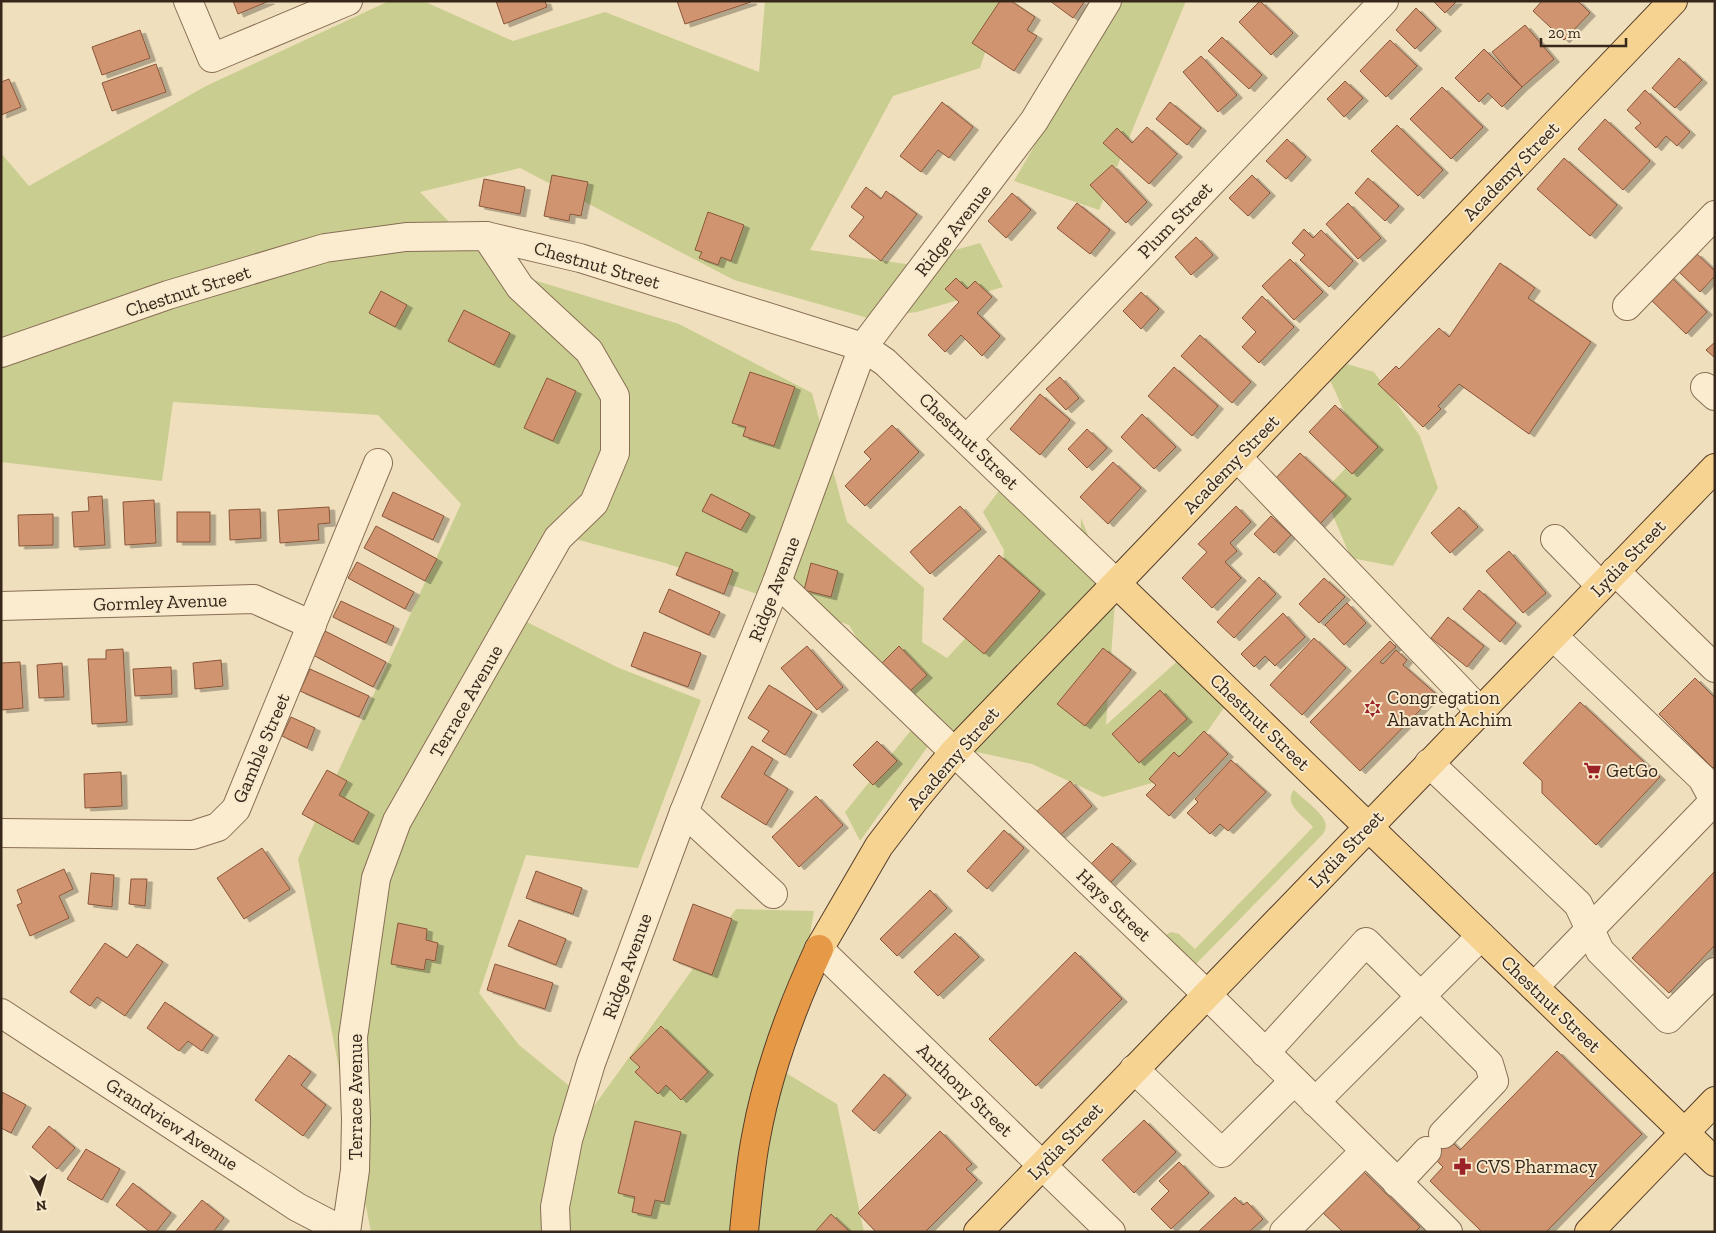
<svg xmlns="http://www.w3.org/2000/svg" width="1716" height="1233" font-family="'Zilla Slab',serif">
	<style>
		.green { fill: #c9ce90 }
		.building { fill: #d09470; stroke: #89563a; filter: url(#shadow) }
		.lines { fill: none; stroke-linecap: round; stroke-linejoin: round }
		.minor-casing { stroke: #886e55; stroke-width: 30 }
		.major-casing { stroke: #553d2a; stroke-width: 30 }
		.highway-casing { stroke: #553d2a; stroke-width: 30 }
		.minor { stroke: #fbecd0; stroke-width: 28 }
		.major { stroke: #f6d391; stroke-width: 28 }
		.highway { stroke: #e69a47; stroke-width: 28 }
		.labels { text-anchor: middle; dominant-baseline: central; stroke-width: 4; stroke-linejoin: round; paint-order: stroke }
		.street-label { font-size: 19px; fill: #37271b; stroke: #f7e9cc }
		.poi-label { font-size: 19px; fill: #37271b; stroke: #f7e9cc; text-anchor: start }
	</style>
	<defs>
		<filter id="shadow"><feDropShadow dx="5.5" dy="3" stdDeviation="0" flood-color="#0004"/></filter>
	</defs>
	<rect width="100%" height="100%" fill="#f0dfbc"/>
	<!-- green -->
	<g class="green">
		<path d="M389 1H423L513 41 605 12 759 72 765 1H1002L980 68 893 96 810 250 906 264 980 243 1003 287 917 312 868 318 734 280 520 168 420 192 494 268 679 324 812 393 847 522 924 588 922 642 947 658 998 603 1004 550 983 512 1001 488 1080 563 1081 518 1115 602 1106 725 1182 657 1228 702 1176 776 1103 797 1032 764 931 742 860 841 845 812 912 729 849 625 665 563 545 531 503 610 619 668 701 700 638 868 526 855 479 993 519 1045 594 1106 736 909 814 911 786 1073 837 1104 864 1232H371L298 859 461 504 378 415 173 402 162 481 1 462V153L29 186 206 86Z"/>
		<path d="M1118 1H1186L1099 210 1014 181Z"/>
		<path d="M1347 364 1374 372 1420 436 1438 488 1393 566 1351 558 1323 492 1362 451 1330 380Z"/>
		<path d="M1294 790C1302 798 1322 812 1325 822 1327 827 1325 830 1323 834L1196 964 1166 935 1171 932 1179 934 1195 949 1313 827C1305 817 1282 804 1294 790Z"/>
	</g>
	<!-- building -->
	<g class="building">
		<path d="M233 1H269L238 14Z"/>
		<path d="M496 1H545L547 7 504 24Z"/>
		<path d="M677 1H751V2L685 24Z"/>
		<path d="M1000 1H1011L1035 17 1027 30 1037 36 1014 71 972 43Z"/>
		<path d="M1050 1H1085L1073 18Z"/>
		<path d="M1260 1 1293 33 1271 55 1239 22Z"/>
		<path d="M1433 1H1457L1445 13Z"/>
		<path d="M1542 1H1578L1590 13 1564 40 1533 11Z"/>
		<path d="M1416 8 1436 28 1415 49 1396 30Z"/>
		<path d="M1525 25 1554 59 1522 87 1492 52Z"/>
		<path d="M140 30 150 58 102 75 92 47Z"/>
		<path d="M1222 37 1262 75 1249 89 1208 51Z"/>
		<path d="M1390 40 1417 66 1386 97 1360 71Z"/>
		<path d="M1484 49 1522 87 1502 107 1488 93 1479 102 1455 78Z"/>
		<path d="M1201 56 1237 95 1218 112 1183 72Z"/>
		<path d="M1679 58 1702 80 1675 108 1652 88Z"/>
		<path d="M156 64 166 92 112 111 102 83Z"/>
		<path d="M9 79 21 107 1 115V82Z"/>
		<path d="M1345 81 1363 98 1344 117 1327 99Z"/>
		<path d="M1442 87 1483 127 1451 159 1410 119Z"/>
		<path d="M1645 90 1690 132 1677 146 1666 136 1656 148 1635 128 1641 123 1627 110Z"/>
		<path d="M942 102 973 127 949 158 938 150 921 172 900 156Z"/>
		<path d="M1170 102 1201 128 1187 145 1156 119Z"/>
		<path d="M1605 119 1650 161 1623 190 1578 149Z"/>
		<path d="M1397 125 1443 170 1418 196 1371 151Z"/>
		<path d="M1147 127 1177 154 1149 184 1103 143 1117 128 1132 143Z"/>
		<path d="M1287 139 1306 157 1286 179 1266 161Z"/>
		<path d="M1564 158 1617 205 1590 236 1537 189Z"/>
		<path d="M1112 165 1147 202 1126 223 1090 185Z"/>
		<path d="M552 175 588 182 581 216 570 214 569 221 544 216Z"/>
		<path d="M1252 175 1270 193 1248 216 1229 198Z"/>
		<path d="M1368 178 1399 206 1385 221 1355 193Z"/>
		<path d="M484 179 525 187 520 214 479 206Z"/>
		<path d="M866 187 881 199 886 191 917 214 881 261 849 236 864 217 851 207Z"/>
		<path d="M1012 193 1031 210 1006 238 988 221Z"/>
		<path d="M1077 203 1110 230 1090 254 1057 228Z"/>
		<path d="M1348 203 1381 238 1358 259 1326 224Z"/>
		<path d="M708 212 744 225 731 261 721 257 718 265 699 258 702 252 695 250Z"/>
		<path d="M1304 229 1313 238 1321 230 1353 261 1329 287 1300 260 1305 255 1292 243Z"/>
		<path d="M1196 237 1213 255 1191 275 1175 257Z"/>
		<path d="M1696 253 1715 271V276L1700 292 1678 271Z"/>
		<path d="M1290 259 1323 292 1294 320 1262 286Z"/>
		<path d="M1500 263 1535 288 1528 298 1591 342 1529 434 1459 384 1438 406 1441 409 1423 427 1378 384 1396 366 1399 369 1439 328 1449 337Z"/>
		<path d="M1669 275 1707 312 1686 334 1648 297Z"/>
		<path d="M956 278 967 289 975 281 992 297 977 313 1000 336 982 356 961 335 945 352 928 335 959 302 945 289Z"/>
		<path d="M381 291 407 305 395 327 369 313Z"/>
		<path d="M1141 292 1159 309 1141 329 1123 311Z"/>
		<path d="M1262 296 1294 327 1259 363 1242 347 1256 332 1242 318Z"/>
		<path d="M464 310 510 333 494 365 448 341Z"/>
		<path d="M1200 335 1251 382 1232 403 1181 356Z"/>
		<path d="M1715 342V358L1706 350Z"/>
		<path d="M1174 367 1218 406 1192 436 1148 396Z"/>
		<path d="M750 372 795 387 774 446 743 436 746 427 732 423Z"/>
		<path d="M1060 377 1079 398 1066 410 1046 389Z"/>
		<path d="M547 378 576 391 553 441 524 428Z"/>
		<path d="M1040 394 1070 420 1040 455 1010 429Z"/>
		<path d="M1335 405 1378 447 1352 474 1309 432Z"/>
		<path d="M1142 414 1176 447 1154 469 1121 437Z"/>
		<path d="M892 425 919 452 865 506 845 486 871 459 864 452Z"/>
		<path d="M1087 429 1107 448 1087 468 1068 449Z"/>
		<path d="M1300 453 1346 496 1319 525 1272 482Z"/>
		<path d="M1113 462 1141 488 1108 524 1080 497Z"/>
		<path d="M393 492 444 516 433 540 382 516Z"/>
		<path d="M711 494 750 514 741 530 702 511Z"/>
		<path d="M102 496 105 545 74 547 72 512 89 511 88 497Z"/>
		<path d="M154 500 156 543 125 545 123 502Z"/>
		<path d="M960 506 981 529 930 574 910 552Z"/>
		<path d="M1236 506 1251 522 1230 543 1237 551 1225 562 1241 578 1212 608 1182 578 1207 552 1198 544Z"/>
		<path d="M329 507 330 523 318 524 319 540 280 543 278 510Z"/>
		<path d="M1459 507 1478 527 1450 553 1431 533Z"/>
		<path d="M260 509 261 538 230 540 229 510Z"/>
		<rect x="177" y="512" width="33" height="30"/>
		<path d="M53 514V545L19 546 18 515Z"/>
		<path d="M1271 516 1291 535 1274 553 1254 534Z"/>
		<path d="M376 526 437 559 425 581 364 548Z"/>
		<path d="M1509 551 1546 593 1523 613 1486 571Z"/>
		<path d="M686 552 733 570 724 594 676 575Z"/>
		<path d="M999 555 1040 591 984 654 943 619Z"/>
		<path d="M357 562 414 592 405 609 348 578Z"/>
		<path d="M811 563 838 571 831 597 804 590Z"/>
		<path d="M1259 577 1276 594 1234 638 1217 622Z"/>
		<path d="M1324 578 1345 597 1319 623 1299 604Z"/>
		<path d="M669 589 720 612 709 635 659 612Z"/>
		<path d="M1479 590 1516 623 1500 642 1463 609Z"/>
		<path d="M341 601 394 626 386 643 333 617Z"/>
		<path d="M1347 603 1366 623 1344 645 1325 625Z"/>
		<path d="M1283 613 1305 637 1275 666 1265 656 1254 667 1241 654Z"/>
		<path d="M1448 617 1484 646 1467 667 1431 638Z"/>
		<path d="M325 631 386 662 373 687 313 655Z"/>
		<path d="M644 632 701 653 688 687 631 666Z"/>
		<path d="M1314 638 1346 668 1302 715 1270 685Z"/>
		<path d="M1390 641 1396 647 1380 662 1383 664 1396 650 1407 660 1403 665 1436 694 1360 771 1310 722Z"/>
		<path d="M807 646 843 687 817 710 781 668Z"/>
		<path d="M899 646 927 675 910 691 882 663Z"/>
		<path d="M1103 648 1131 670 1085 726 1057 704Z"/>
		<path d="M123 649 127 722 92 724 88 659H106V650Z"/>
		<path d="M221 660 223 686 195 689 193 663Z"/>
		<path d="M20 662 23 708 1 710V663Z"/>
		<path d="M62 663 64 697 39 698 37 665Z"/>
		<path d="M171 667 172 694 135 696 133 669Z"/>
		<path d="M310 669 369 696 359 717 300 691Z"/>
		<path d="M1695 678 1715 698V766L1713 768 1659 714Z"/>
		<path d="M769 685 812 712 785 755 762 741 769 731 748 718Z"/>
		<path d="M1160 690 1187 719 1139 763 1112 734Z"/>
		<path d="M1580 702 1660 777 1596 845 1542 793V781L1523 763Z"/>
		<path d="M291 717 315 728 307 748 282 736Z"/>
		<path d="M1204 731 1228 754 1169 816 1146 795 1156 785 1149 779 1174 752 1179 757Z"/>
		<path d="M877 741 897 761 873 785 853 765Z"/>
		<path d="M752 746 773 759 764 774 788 789 766 825 721 797Z"/>
		<path d="M1231 760 1266 792 1228 831 1220 824 1210 834 1187 813 1198 802 1195 799Z"/>
		<path d="M327 770 347 781 339 795 369 812 353 842 302 814Z"/>
		<path d="M121 772 122 806 85 808 84 774Z"/>
		<path d="M1070 781 1092 806 1057 838 1034 814Z"/>
		<path d="M816 796 843 825 799 867 772 837Z"/>
		<path d="M1004 830 1024 848 987 889 967 871Z"/>
		<path d="M1112 843 1131 861 1110 883 1091 864Z"/>
		<path d="M262 848 290 889 244 919 217 878Z"/>
		<path d="M64 869 73 889 59 896 69 918 30 936 17 905 22 903 17 890Z"/>
		<path d="M536 871 582 888 573 914 526 898Z"/>
		<path d="M1715 871V945L1669 993 1632 958Z"/>
		<path d="M91 873 114 875 112 907 88 904Z"/>
		<path d="M131 879H147L145 906 129 904Z"/>
		<path d="M930 890 947 908 897 956 880 939Z"/>
		<path d="M693 904 732 919 712 975 673 960Z"/>
		<path d="M519 920 566 939 556 965 508 946Z"/>
		<path d="M398 923 427 929 426 940 438 943 435 961 426 959 424 970 391 964Z"/>
		<path d="M955 933 979 957 938 996 914 972Z"/>
		<path d="M105 943 127 958 137 944 163 962 125 1016 97 997 90 1006 70 992Z"/>
		<path d="M1075 952 1122 999 1036 1086 989 1039Z"/>
		<path d="M495 964 553 983 545 1009 487 990Z"/>
		<path d="M165 1002 213 1035 202 1051 188 1041 179 1051 147 1028Z"/>
		<path d="M661 1026 708 1072 681 1100 666 1085 658 1094 635 1072 640 1067 630 1058Z"/>
		<path d="M1557 1051 1642 1134 1546 1232H1482L1430 1181 1443 1167 1427 1151 1440 1130 1460 1150Z"/>
		<path d="M289 1055 311 1072 301 1085 326 1105 303 1136 255 1100Z"/>
		<path d="M884 1074 906 1095 874 1131 852 1111Z"/>
		<path d="M2 1092 26 1105 11 1133 1 1128Z"/>
		<path d="M1144 1120 1176 1152 1134 1193 1102 1160Z"/>
		<path d="M635 1121 681 1132 664 1202 655 1200 651 1216 632 1212 635 1197 618 1193Z"/>
		<path d="M49 1126 75 1148 57 1169 32 1147Z"/>
		<path d="M940 1131 972 1164 966 1169 977 1180 925 1232H876L858 1213Z"/>
		<path d="M86 1149 120 1169 102 1200 67 1179Z"/>
		<path d="M1179 1162 1209 1193 1171 1229 1151 1209 1169 1191 1159 1181Z"/>
		<path d="M1362 1170 1420 1227 1415 1232H1343L1321 1211Z"/>
		<path d="M133 1183 171 1213 156 1232H150L116 1205Z"/>
		<path d="M1235 1197 1243 1205 1247 1202 1263 1219 1249 1232H1198Z"/>
		<path d="M202 1200 224 1218 213 1232H175Z"/>
		<path d="M831 1214 850 1232H815Z"/>
	</g>
	<g class="lines">
		<defs>
			<g id="minor">
				<path d="M188 1 212 58 348 1"/>
				<path d="M1627 306 1715 215"/>
				<path d="M1 353 168 295 325 248 406 237 486 236 580 258 863 347 885 362 1117 584"/>
				<path d="M1705 387 1715 396"/>
				<path d="M967 439 1384 1"/>
				<path d="M1237 457 1480 711"/>
				<path d="M1555 539 1601 586"/>
				<path d="M1615 571 1715 668"/>
				<path d="M777 582 1194 982 1448 1232"/>
				<path d="M1 606 254 599 312 625"/>
				<path d="M1553 636 1702 778 1714 800"/>
				<path d="M1429 763 1578 904 1600 951 1668 1019 1715 972"/>
				<path d="M684 812 773 894"/>
				<path d="M1 833 193 835 218 827 236 809 378 463"/>
				<path d="M819 949 1111 1232"/>
				<path d="M1534 987 1715 800"/>
				<path d="M1 1013 297 1207 345 1232"/>
				<path d="M1265 1053 1366 942 1489 1064 1494 1081 1443 1134"/>
				<path d="M1134 1069 1222 1153 1294 1081"/>
				<path d="M1315 1102 1481 936"/>
				<path d="M1397 1183 1427 1151"/>
				<path d="M346 1232 355 1170 356 1119 353 1037 376 878 397 821 558 538 594 503 615 453V396L589 351 520 287 486 236"/>
				<path d="M556 1232 555 1207 568 1140 591 1063 684 812 777 582 863 347 1034 121 1107 1"/>
				<path d="M1284 1232 1365 1151"/>
			</g>
			<g id="major">
				<path d="M1117 584 1715 1162"/>
				<path d="M819 949 879 846 915 799 954 752 1131 568 1673 1"/>
				<path d="M978 1232 1715 468"/>
				<path d="M1589 1232 1715 1101"/>
			</g>
			<path id="highway" d="M744 1232C747 1200 750 1168 756 1137 768 1071 791 1009 819 949"/>
		</defs>
		<!-- minor casing -->
		<use href="#minor" class="minor-casing"/>
		<!-- major casing -->
		<use href="#major" class="major-casing"/>
		<!-- highway casing -->
		<use href="#highway" class="highway-casing"/>
		<!-- minor -->
		<use href="#minor" class="minor"/>
		<!-- major -->
		<use href="#major" class="major"/>
		<!-- highway -->
		<use href="#highway" class="highway"/>
	</g>
	<!-- icons -->
	<defs>
		<symbol id="synagogue-bare" viewBox="-9 -9 18 18"><path d="M0-6.5L5.6 3.2H-5.6ZM0 6.5L5.6-3.2H-5.6Z" fill="#9b2227" stroke="#f7e9cc" stroke-width="2.5" paint-order="stroke"/></symbol>
		<symbol id="supermarket-bare" viewBox="-9 -9 18 18"><path d="M-6-5.5h2.5l.6 2H6L4.5 2H-2.5L-4.4-4H-6ZM-1.5 3.2a1.3 1.3 0 1 0 .1 0ZM3 3.2a1.3 1.3 0 1 0 .1 0Z" fill="#9b2227" stroke="#f7e9cc" stroke-width="2.5" paint-order="stroke"/></symbol>
		<symbol id="pharmacy-bare" viewBox="-9 -9 18 18"><path d="M-2-6h4v4h4v4h-4v4h-4v-4h-4v-4h4Z" fill="#9b2227" stroke="#f7e9cc" stroke-width="2.5" paint-order="stroke"/></symbol>
	</defs>
	<g fill-rule="evenodd">
		<use href="#synagogue-bare" x="1360" y="696" width="25" height="25"/>
		<use href="#supermarket-bare" x="1580" y="758" width="25" height="25"/>
		<use href="#pharmacy-bare" x="1450" y="1154" width="25" height="25"/>
	</g>
	<g class="labels">
		<!-- street labels -->
		<g class="street-label">
			<text transform="translate(1511 171) rotate(-46)">Academy Street</text>
			<text transform="translate(1175 220) rotate(-46)">Plum Street</text>
			<text transform="translate(953 230) rotate(-52)">Ridge Avenue</text>
			<text transform="translate(597 265) rotate(16)">Chestnut Street</text>
			<text transform="translate(188 291) rotate(-18)">Chestnut Street</text>
			<text transform="translate(969 441) rotate(44)">Chestnut Street</text>
			<text transform="translate(1231 464) rotate(-46)">Academy Street</text>
			<text transform="translate(1628 558) rotate(-46)">Lydia Street</text>
			<text transform="translate(774 589) rotate(-69)">Ridge Avenue</text>
			<text transform="translate(160 602) rotate(-2)">Gormley Avenue</text>
			<text transform="translate(466 701) rotate(-60)">Terrace Avenue</text>
			<text transform="translate(1260 722) rotate(44)">Chestnut Street</text>
			<text transform="translate(261 748) rotate(-67)">Gamble Street</text>
			<text transform="translate(953 758) rotate(-49)">Academy Street</text>
			<text transform="translate(1346 849) rotate(-46)">Lydia Street</text>
			<text transform="translate(1114 905) rotate(44)">Hays Street</text>
			<text transform="translate(627 966) rotate(-70)">Ridge Avenue</text>
			<text transform="translate(1551 1004) rotate(44)">Chestnut Street</text>
			<text transform="translate(965 1090) rotate(44)">Anthony Street</text>
			<text transform="translate(355 1097) rotate(-90)">Terrace Avenue</text>
			<text transform="translate(172 1124) rotate(33)">Grandview Avenue</text>
			<text transform="translate(1065 1141) rotate(-46)">Lydia Street</text>
		</g>
		<!-- poi labels -->
		<g class="poi-label">
			<text x="1387" y="697">Congregation<tspan x="1387" dy="22">Ahavath Achim</tspan></text>
			<text x="1606" y="770">GetGo</text>
			<text x="1476" y="1166">CVS Pharmacy</text>
		</g>
	</g>
	<!-- border -->
	<rect width="1716" height="1233" fill="none" stroke="#37271b" stroke-width="5"/>
	<!-- north arrow -->
	<g transform="translate(40 1193) rotate(174)" stroke="#f7e9cc" stroke-width="4" paint-order="stroke">
	<path d="M0-4L9 19L0 12L-9 19Z" fill="#37271b"/>
	<text y="-8" font-size="14" font-weight="bold" text-anchor="middle" fill="#37271b">N</text>
	</g>
	<!-- scale -->
	<path d="M1541 38v8h85v-8" fill="none" stroke="#37271b" stroke-width="2.5"/>
	<text x="1548" y="38" font-size="15" fill="#37271b" stroke="#f7e9cc" stroke-width="4" paint-order="stroke">20 m</text>
</svg>
